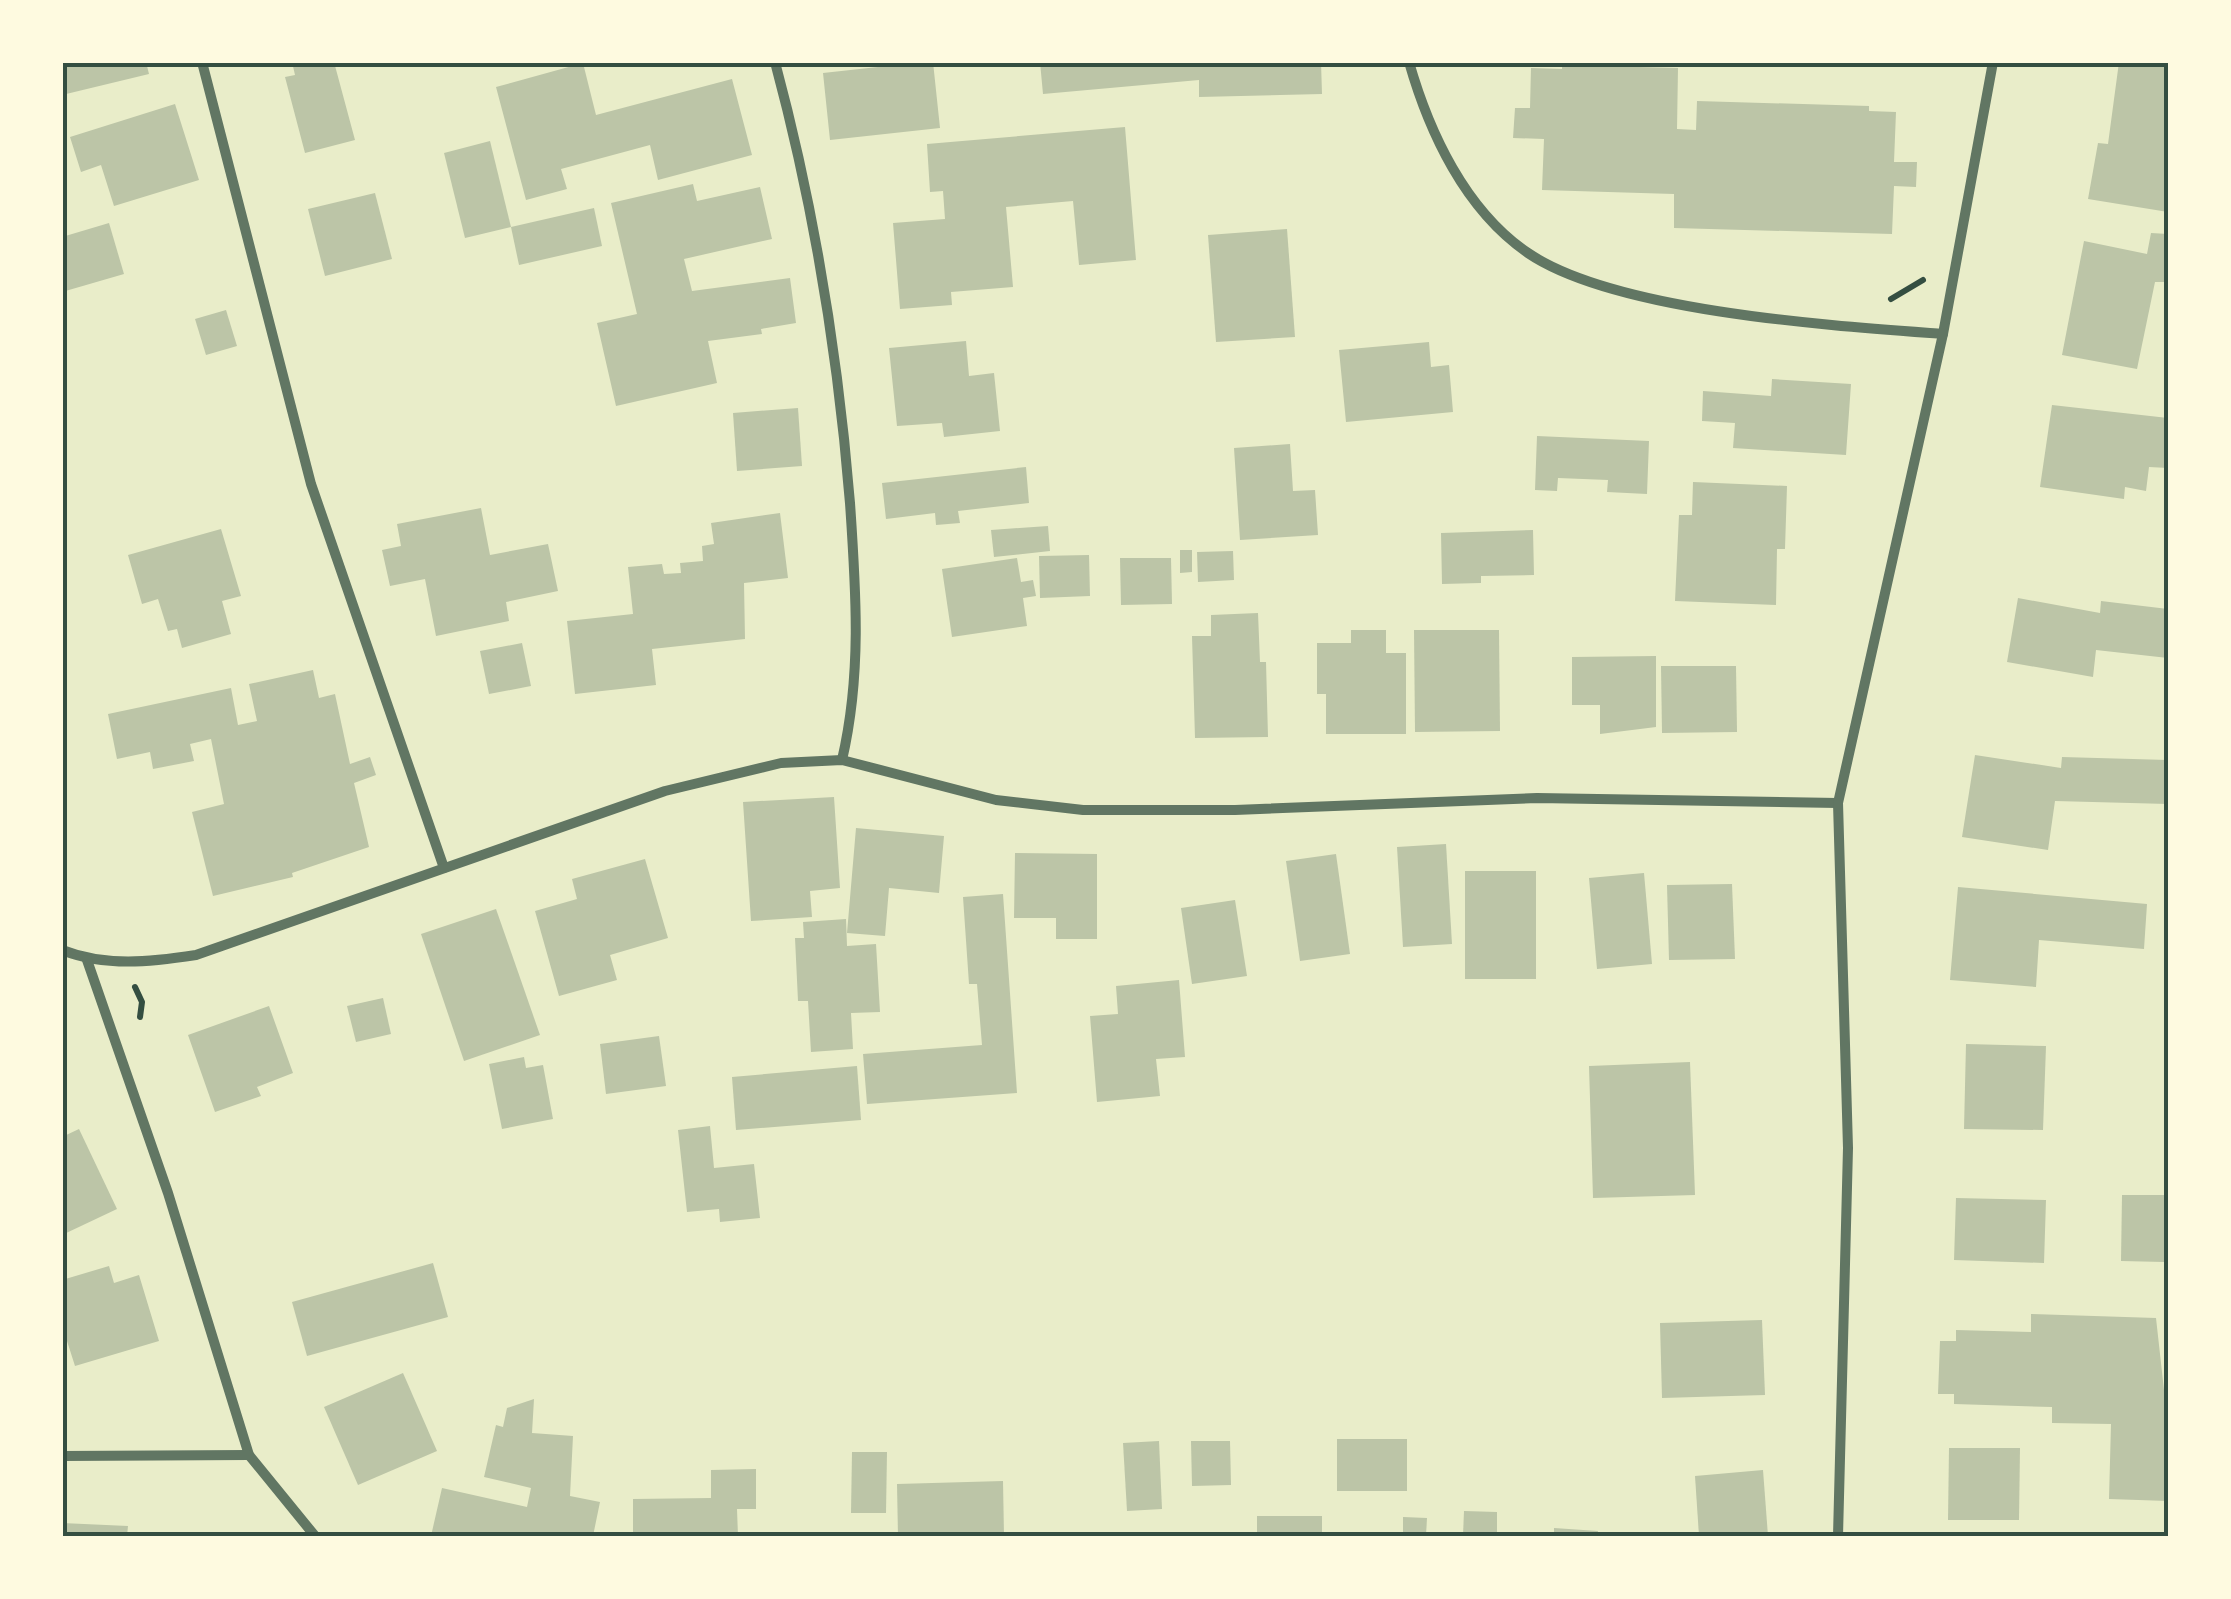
<svg xmlns="http://www.w3.org/2000/svg" width="2231" height="1599" font-family="'Roboto Condensed',sans-serif">
	<style>
		.building { fill: #bcc5a7 }
		.lines { fill: none; stroke-linecap: round; stroke-linejoin: round }
		.path { stroke: #344e41; stroke-width: 6 }
		.minor { stroke: #617663; stroke-width: 10 }
		.neatline { fill: none; stroke: #344e41; stroke-width: 4 }
	</style>
	<rect width="100%" height="100%" fill="#e9edc9"/>
	<!-- building -->
	<g class="building">
		<path d="M62 62H146L149 74 62 95Z"/>
		<path d="M292 62H334L355 140 305 153 285 77 295 75Z"/>
		<path d="M886 62H933L940 128 830 140 823 73 887 66Z"/>
		<path d="M1040 62H1321L1322 94 1199 97V80L1043 94Z"/>
		<path d="M2119 62H2168V212L2088 199 2098 143 2108 144Z"/>
		<path d="M583 63 596 115 732 79 752 155 658 180 650 145 561 169 567 189 526 200 496 87Z"/>
		<path d="M1562 65 1678 68 1677 129 1696 130 1697 101 1869 106V111L1896 112 1894 162H1917L1916 187 1894 186 1892 234 1674 228V194L1542 190 1544 139 1513 138 1515 108H1530L1531 68 1562 69Z"/>
		<path d="M175 104 199 180 114 206 101 165 81 172 70 137Z"/>
		<path d="M1125 127 1136 260 1079 265 1073 201 1006 207 1013 287 951 292 952 305 900 309 893 223 945 219 943 191 930 192 927 144Z"/>
		<path d="M490 141 511 227 465 238 444 153Z"/>
		<path d="M693 184 697 201 760 187 772 239 684 259 692 291 790 278 796 323 761 329 762 334 708 341 717 383 616 406 597 323 637 314 611 203Z"/>
		<path d="M375 193 392 259 325 276 308 209Z"/>
		<path d="M594 208 602 246 519 265 511 227Z"/>
		<path d="M109 223 124 274 62 292V237Z"/>
		<path d="M1287 229 1295 337 1216 342 1208 235Z"/>
		<path d="M2151 233 2168 234V282H2155L2137 369 2062 355 2084 241 2147 254Z"/>
		<path d="M226 310 237 346 206 355 195 319Z"/>
		<path d="M966 341 969 376 994 373 1000 431 944 437 942 423 897 426 889 348Z"/>
		<path d="M1429 342 1431 367 1449 365 1453 412 1346 422 1339 350Z"/>
		<path d="M1772 379 1851 384 1846 455 1733 448 1735 423 1702 421 1703 391 1771 396Z"/>
		<path d="M2052 405 2168 418V468L2149 467 2146 491 2125 487 2124 499 2040 487Z"/>
		<path d="M798 408 802 466 737 471 733 413Z"/>
		<path d="M1537 436 1649 441 1647 494 1607 492 1608 480 1558 478 1557 491 1535 490Z"/>
		<path d="M1290 444 1293 491 1315 490 1318 535 1240 540 1234 448Z"/>
		<path d="M1026 467 1029 503 958 511 960 523 936 525 935 513 886 519 882 483Z"/>
		<path d="M1693 482 1787 486 1785 549H1777L1776 605 1675 601 1679 515H1692Z"/>
		<path d="M481 508 490 555 548 544 558 591 506 602 509 621 436 636 425 579 390 586 382 550 401 546 397 524Z"/>
		<path d="M780 513 788 578 744 583 745 639 652 649 656 685 575 694 567 621 633 614 628 567 662 564 664 574 681 573 680 563 703 561 702 546 714 544 711 523Z"/>
		<path d="M1048 526 1050 551 994 557 991 530Z"/>
		<path d="M221 529 241 596 222 601 231 634 182 648 177 629 168 631 158 599 142 604 128 555Z"/>
		<path d="M1533 530 1534 575 1481 576V583L1442 584 1441 533Z"/>
		<path d="M1180 550H1192V572L1180 573Z"/>
		<path d="M1233 551 1234 580 1198 582 1197 552Z"/>
		<path d="M1089 555 1090 596 1040 598 1039 556Z"/>
		<path d="M1017 558 1021 582 1033 580 1036 596 1023 598 1027 626 952 637 942 569Z"/>
		<path d="M1120 558H1171L1172 604 1121 605Z"/>
		<path d="M2018 598 2100 613 2101 601 2168 609V658L2096 650 2093 677 2007 662Z"/>
		<path d="M1258 613 1260 662H1266L1268 737 1195 738 1192 636H1211V615Z"/>
		<path d="M1351 630H1386V653H1406V734H1326V694H1317V643H1351Z"/>
		<path d="M1414 630H1499L1500 731 1415 732Z"/>
		<path d="M522 643 531 686 489 694 480 651Z"/>
		<path d="M1656 656V727L1600 734V705H1572V657Z"/>
		<path d="M1661 666H1736L1737 732 1662 733Z"/>
		<path d="M313 670 319 698 335 694 350 764 370 757 376 775 354 783 369 847 292 873 293 877 213 896 192 812 224 804 211 739 190 744 194 761 153 769 150 752 117 759 108 714 231 688 238 725 257 721 249 684Z"/>
		<path d="M1975 755 2061 768 2062 757 2168 760V804L2055 801 2048 850 1962 837Z"/>
		<path d="M834 797 840 888 810 891 812 917 751 921 743 802Z"/>
		<path d="M856 828 944 836 939 893 889 888 885 936 847 933Z"/>
		<path d="M1446 844 1452 944 1403 947 1397 847Z"/>
		<path d="M1015 853 1097 854V939H1056V918H1014Z"/>
		<path d="M1336 854 1350 954 1300 961 1286 861Z"/>
		<path d="M645 859 668 938 610 955 617 980 559 996 535 911 577 899 572 879Z"/>
		<rect x="1465" y="871" width="71" height="108"/>
		<path d="M1644 873 1652 964 1597 969 1589 878Z"/>
		<path d="M1732 884 1735 959 1669 960 1667 885Z"/>
		<path d="M1958 887 2147 904 2144 949 2039 940 2036 987 1950 980Z"/>
		<path d="M1003 894 1017 1093 867 1104 863 1054 982 1045 977 984H969L963 897Z"/>
		<path d="M1235 900 1247 976 1192 984 1181 908Z"/>
		<path d="M496 909 540 1035 464 1061 421 934Z"/>
		<path d="M846 919 847 946 876 944 880 1012 851 1013 853 1049 811 1052 808 1001H798L795 938H804L803 922Z"/>
		<path d="M1179 980 1185 1057 1156 1059 1160 1096 1097 1102 1090 1016 1118 1014 1116 986Z"/>
		<path d="M383 998 391 1034 356 1042 347 1006Z"/>
		<path d="M269 1006 293 1073 257 1087 261 1096 215 1112 188 1035Z"/>
		<path d="M659 1036 666 1086 606 1094 600 1044Z"/>
		<path d="M1966 1044 2046 1046 2043 1130 1964 1129Z"/>
		<path d="M524 1057 526 1068 543 1065 553 1119 502 1129 489 1064Z"/>
		<path d="M1690 1062 1695 1195 1593 1198 1589 1066Z"/>
		<path d="M857 1066 861 1120 736 1130 732 1077Z"/>
		<path d="M710 1126 714 1168 754 1164 760 1218 720 1222 719 1209 687 1212 678 1130Z"/>
		<path d="M79 1129 117 1209 62 1235V1137Z"/>
		<path d="M2122 1195H2164V1262L2121 1261Z"/>
		<path d="M1956 1198 2046 1200 2044 1263 1954 1260Z"/>
		<path d="M433 1263 448 1317 307 1356 292 1302Z"/>
		<path d="M109 1266 114 1283 139 1275 159 1341 75 1366 67 1341 62 1343V1280Z"/>
		<path d="M2031 1314 2156 1318 2168 1426V1501L2109 1499 2111 1424 2052 1423V1407L1954 1404V1394H1938L1940 1341H1956V1330L2031 1332Z"/>
		<path d="M1762 1320 1765 1395 1662 1398 1660 1323Z"/>
		<path d="M403 1373 437 1451 358 1485 324 1407Z"/>
		<path d="M534 1399 532 1433 573 1436 570 1496 600 1502 593 1536H431L442 1488 527 1507 531 1488 484 1477 496 1425 503 1427 507 1408Z"/>
		<rect x="1337" y="1439" width="70" height="52"/>
		<path d="M1159 1441 1162 1509 1127 1511 1123 1443Z"/>
		<path d="M1191 1441H1230L1231 1485 1192 1486Z"/>
		<path d="M1949 1448H2020L2019 1520H1948Z"/>
		<path d="M852 1452H887L886 1513H851Z"/>
		<path d="M756 1469V1509H737L738 1536H633V1499L711 1498V1470Z"/>
		<path d="M1763 1470 1768 1536H1699L1695 1476Z"/>
		<path d="M1003 1481 1004 1536H898L897 1484Z"/>
		<path d="M1464 1511 1497 1512V1536H1463Z"/>
		<rect x="1257" y="1516" width="65" height="20"/>
		<path d="M1403 1517 1427 1518 1426 1536H1403Z"/>
		<path d="M62 1523 128 1526 127 1536H62Z"/>
		<path d="M1554 1528 1598 1531 1597 1536H1554Z"/>
	</g>
	<g class="lines">
		<!-- path -->
		<g class="path">
			<path d="M1891 299 1923 280"/>
			<path d="M135 987 142 1002 140 1017"/>
		</g>
		<!-- minor -->
		<g class="minor">
			<path d="M202 62 311 484 444 868"/>
			<path d="M775 62C814 207 838 354 850 503 856 591 862 674 842 760"/>
			<path d="M1409 62C1429 132 1465 210 1528 253 1615 312 1835 326 1943 334"/>
			<path d="M62 950C105 967 151 962 196 955L665 791 781 763 842 760 996 800 1083 810H1235L1537 798 1838 803"/>
			<path d="M87 960 168 1193 249 1455 315 1536"/>
			<path d="M62 1456 249 1455"/>
			<path d="M1838 1536 1848 1148 1838 803 1943 334 1993 62"/>
		</g>
	</g>
	<!-- border -->
	<rect width="2231" height="1599" fill="none" stroke="#fefae0" stroke-width="130"/>
	<rect x="65" y="65" width="2101" height="1469" class="neatline"/>
</svg>
